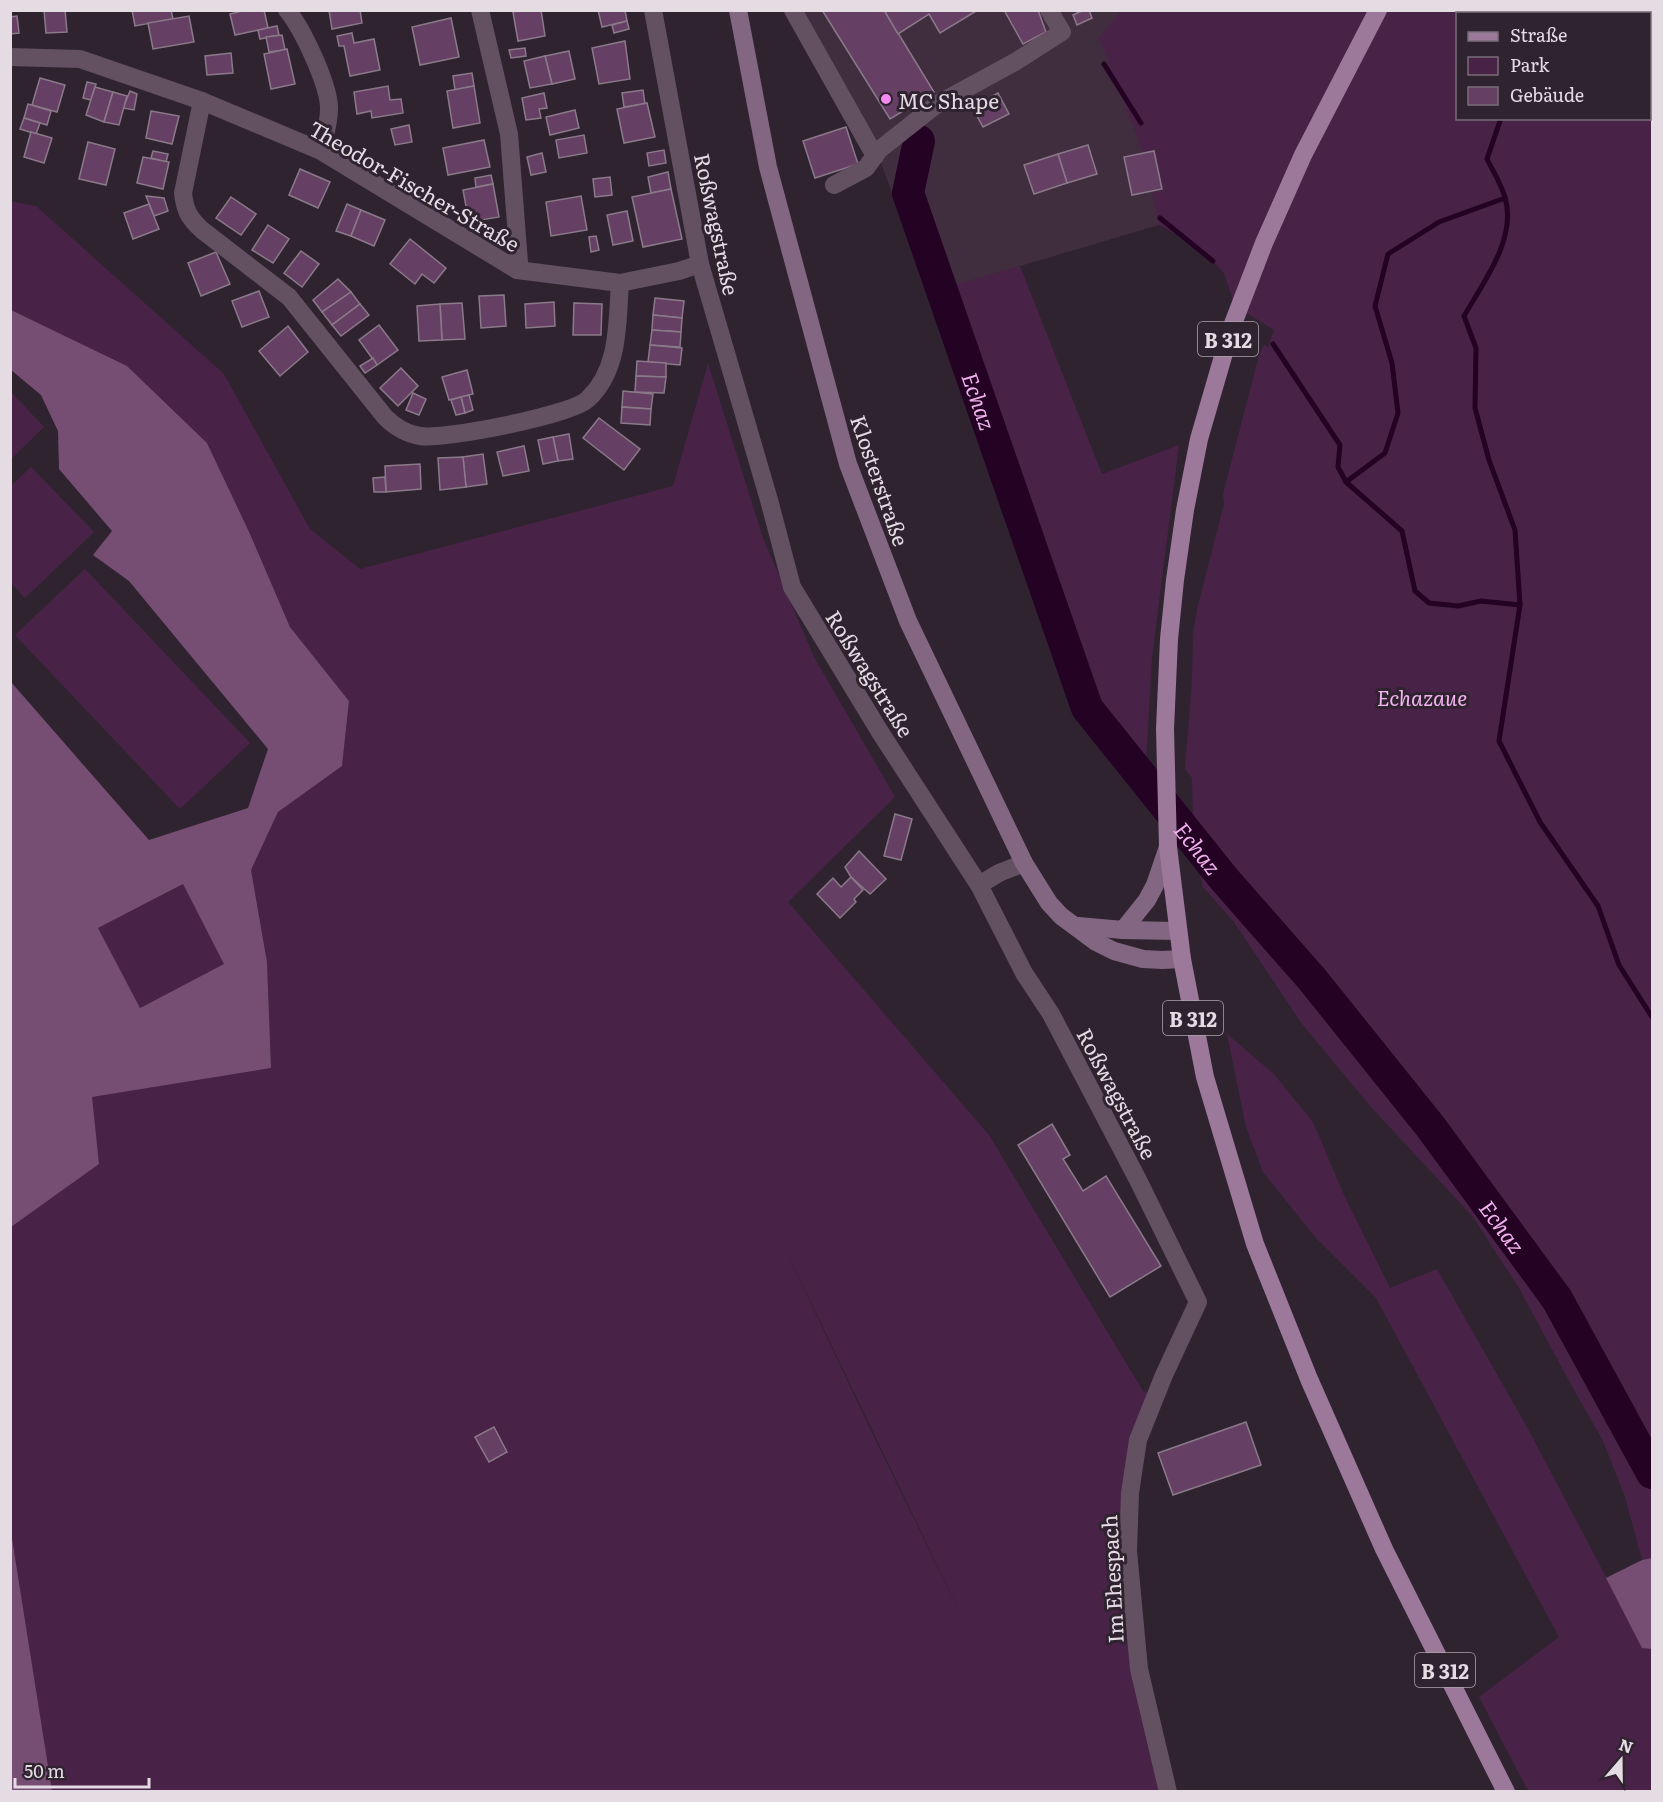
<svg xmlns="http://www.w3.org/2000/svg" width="1663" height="1802" font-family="Literata,serif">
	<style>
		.built { fill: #402e3f }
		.green { fill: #482347; fill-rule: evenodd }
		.forest { fill: #764e74; fill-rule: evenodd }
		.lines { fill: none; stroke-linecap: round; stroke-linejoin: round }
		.stream { stroke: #230223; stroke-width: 5 }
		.river { stroke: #230223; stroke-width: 32 }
		.building { fill: #663f65; stroke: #8a7a89; stroke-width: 1.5 }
		.street { stroke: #635162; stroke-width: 18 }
		.secondary { stroke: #836782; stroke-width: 18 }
		.primary { stroke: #9c789a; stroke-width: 18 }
		.poi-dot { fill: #f489f0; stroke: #302330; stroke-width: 2 }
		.labels { text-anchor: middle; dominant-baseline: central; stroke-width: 6; stroke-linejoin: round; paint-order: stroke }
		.shield { fill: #302330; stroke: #aea4ad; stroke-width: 1.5 }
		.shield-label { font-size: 20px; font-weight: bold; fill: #e4dbe3 }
		.poi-label { font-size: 21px; fill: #e4dbe3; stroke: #302330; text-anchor: start }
		.street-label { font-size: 21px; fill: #e4dbe3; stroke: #302330 }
		.park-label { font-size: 21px; font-style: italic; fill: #f3b3f0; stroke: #302330 }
		.water-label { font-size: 22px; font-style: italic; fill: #f1b1ee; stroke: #302330 }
	</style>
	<rect width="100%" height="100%" fill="#302330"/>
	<!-- built -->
	<path class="built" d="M794 11H1162L1206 211 929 293 881 163Z"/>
	<!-- green -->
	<g class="green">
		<path d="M1121 10 1652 11V1791L1530 1792 1526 1787 1479 1697 1559 1637 1376 1298 1316 1238 1263 1172 1246 1127 1227 1034 1273 1073 1313 1122 1344 1195 1390 1288 1437 1269 1527 1427 1614 1592 1646 1559 1642 1560 1625 1497 1603 1441 1569 1381 1519 1288 1473 1217 1371 1107 1302 1024 1234 922 1202 886 1193 819 1192 778 1185 769 1192 679 1193 634 1197 609 1224 504 1223 494 1258 359 1264 344 1268 348 1274 330 1235 306 1224 273 1198 246 1159 225 1142 150 1099 38ZM1458 14H1650V118H1458Z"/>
		<path d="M10 201 36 206 224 374 310 529 360 569 673 486 708 363 763 538 814 657 895 797 788 902 989 1135 1143 1391 1156 1397 1138 1440 1128 1551 1168 1791H52L11 1532V1227L99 1164 91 1097 271 1068 267 962 251 870 278 812 342 766 349 701 290 627 250 534 207 443 127 366 11 310ZM780 1238 965 1623 872 1433Z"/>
		<path d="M1020 266 1102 474 1179 445 1152 657 1146 763 1111 725 947 287Z"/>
		<path d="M11 392 44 427 11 459Z"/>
		<path d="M31 467 94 532 25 598 11 583 10 487Z"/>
		<path d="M85 569 250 743 180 809 15 635Z"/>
		<path d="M183 884 225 964 139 1008 98 928Z"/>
	</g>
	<!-- forest -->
	<g class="forest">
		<path d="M11 310 127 366 207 443 250 534 290 627 349 701 342 766 278 812 251 870 267 962 271 1068 92 1097 99 1164 11 1227V682L149 840 248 808 268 749 129 581 93 555 112 531 59 469 58 431 41 395 11 370ZM183 884 224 964 140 1008 98 928Z"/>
		<path d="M11 1532 52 1791H11Z"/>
		<path d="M1652 1558V1649L1642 1648 1606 1578 1642 1560Z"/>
	</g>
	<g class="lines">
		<!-- stream -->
		<g class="stream">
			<path d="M1526 10V14"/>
			<path d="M1104 64 1141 123"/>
			<path d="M1501 118 1487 159C1493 171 1501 184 1505 197 1517 239 1484 281 1464 316L1476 348 1475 408 1489 460 1515 530 1520 605 1499 741 1540 822 1598 906 1619 965 1652 1017"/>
			<path d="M1160 218 1213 261"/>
			<path d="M1273 344 1340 445 1338 467 1346 482 1402 531 1415 591 1429 603 1458 606 1481 601 1520 605"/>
			<path d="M1346 482 1385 453 1398 413 1392 363 1375 306 1388 254 1439 222 1505 198"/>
		</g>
		<!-- river -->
		<path class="river" id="s1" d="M919 141 908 193 1087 708 1225 880 1312 979 1430 1126 1557 1299 1652 1473"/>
	</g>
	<!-- building -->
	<g class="building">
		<path d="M44 10H65L67 32 46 33Z"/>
		<path d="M132 10H171L173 19 135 26Z"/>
		<path d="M246 10H264L268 28 235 35 230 14Z"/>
		<path d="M329 10H360L362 23 332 29Z"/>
		<path d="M522 10H541L545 36 518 41 513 12Z"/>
		<path d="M598 10H625L627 21 602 27Z"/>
		<path d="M822 10H884L934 92 890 119Z"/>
		<path d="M884 10H978L940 33 929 14 898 34Z"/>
		<path d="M1004 10H1038L1046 32 1023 44Z"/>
		<path d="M1084 10H1089L1092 18 1077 25 1073 15Z"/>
		<path d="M17 16 19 33 10 34V17Z"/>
		<path d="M189 16 194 42 153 49 148 23Z"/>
		<path d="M451 18 459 57 420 65 412 27Z"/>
		<path d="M627 21 629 29 614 33 612 25Z"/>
		<path d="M277 26 279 35 260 39 258 30Z"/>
		<path d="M352 33 354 43 374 39 380 70 350 76 344 46H339L337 36Z"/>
		<path d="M282 35 285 50 269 52 266 37Z"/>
		<path d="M625 41 630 79 599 84 592 48Z"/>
		<path d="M525 48 526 56 511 58 509 50Z"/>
		<path d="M287 49 295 84 271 89 264 54Z"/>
		<path d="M569 51 575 79 552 84 545 56Z"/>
		<path d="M231 53 233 73 207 75 205 56Z"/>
		<path d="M545 56 552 84 530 88 524 61Z"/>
		<path d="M472 73 474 86 455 90 453 76Z"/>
		<path d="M40 78 65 85 57 112 32 105Z"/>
		<path d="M87 82 96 84 91 100 83 98Z"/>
		<path d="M388 86 390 100 401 99 403 113 372 118 371 111 357 114 354 92Z"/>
		<path d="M474 86 480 123 453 128 447 91Z"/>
		<path d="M95 87 113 92 104 122 86 115Z"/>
		<path d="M643 90 645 104 624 107 622 93Z"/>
		<path d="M130 91 137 94 134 110 123 108Z"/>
		<path d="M113 92 127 96 119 125 104 122Z"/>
		<path d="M544 93 547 108 539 109 541 118 526 120 522 98Z"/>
		<path d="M998 93 1009 114 983 127 972 107Z"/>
		<path d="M647 103 655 137 624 143 617 109Z"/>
		<path d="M28 104 51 111 47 125 24 118Z"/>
		<path d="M575 110 579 128 550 135 546 117Z"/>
		<path d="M151 111 179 116 172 144 146 138Z"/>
		<path d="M24 118 40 123 36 134 20 129Z"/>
		<path d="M409 125 412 142 395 145 391 129Z"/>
		<path d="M846 127 858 164 815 178 803 141Z"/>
		<path d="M31 132 52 138 44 163 24 157Z"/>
		<path d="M584 135 587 153 559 158 556 140Z"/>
		<path d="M484 140 490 167 448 175 443 148Z"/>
		<path d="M88 142 115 149 106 185 79 179Z"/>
		<path d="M1088 145 1097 174 1067 183 1058 154Z"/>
		<path d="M664 150 666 163 649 166 647 153Z"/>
		<path d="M153 151 168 154 166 162 151 158Z"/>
		<path d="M1154 151 1162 189 1132 195 1124 157Z"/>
		<path d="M542 153 546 172 531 175 527 157Z"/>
		<path d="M1058 154 1067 183 1034 194 1024 165Z"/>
		<path d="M143 157 169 162 163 189 137 183Z"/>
		<path d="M300 169 330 182 318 208 289 195Z"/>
		<path d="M668 172 671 189 651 193 648 177Z"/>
		<path d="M491 175 493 184 476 187 475 178Z"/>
		<path d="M610 177 612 195 595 197 593 179Z"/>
		<path d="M493 184 499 217 469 222 463 190Z"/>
		<path d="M671 189 682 239 643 247 632 197Z"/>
		<path d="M146 196 164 198 168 211 154 216Z"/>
		<path d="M581 196 587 230 551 236 546 202Z"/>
		<path d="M231 197 256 214 241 235 216 218Z"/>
		<path d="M149 204 159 229 133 239 124 213Z"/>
		<path d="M347 204 361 210 351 236 336 231Z"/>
		<path d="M361 210 385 220 374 246 351 236Z"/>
		<path d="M627 211 633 241 613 245 607 215Z"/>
		<path d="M268 225 289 239 273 263 252 250Z"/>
		<path d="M596 236 599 250 591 252 589 237Z"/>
		<path d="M410 239 446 268 434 283 422 274 415 284 390 264Z"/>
		<path d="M301 251 319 264 302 287 284 273Z"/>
		<path d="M216 252 230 284 201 296 188 263Z"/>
		<path d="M338 279 351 292 322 312 313 300Z"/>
		<path d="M259 291 269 317 242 327 232 301Z"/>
		<path d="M351 292 360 304 332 325 322 312Z"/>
		<path d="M504 295 506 326 481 328 479 296Z"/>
		<path d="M655 298 684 301 682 318 653 315Z"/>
		<path d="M554 302 555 326 526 328 525 304Z"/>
		<path d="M462 303 465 339 442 340 440 304Z"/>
		<path d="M574 303 602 304 601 335H573Z"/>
		<path d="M360 304 369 315 341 336 332 325Z"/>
		<path d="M440 304 442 340 419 341 417 306Z"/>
		<path d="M653 315 682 318 681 332 652 330Z"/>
		<path d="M379 325 398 350 377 365 359 340Z"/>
		<path d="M288 326 308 352 280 376 259 351Z"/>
		<path d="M652 330 681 332 680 347 650 345Z"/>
		<path d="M650 345 682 348 680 365 648 362Z"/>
		<path d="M373 358 377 365 365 373 360 366Z"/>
		<path d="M637 361 666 363V377L636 376Z"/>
		<path d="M401 368 418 386 398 406 380 388Z"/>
		<path d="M467 370 473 394 449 400 442 377Z"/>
		<path d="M636 376 666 377 664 393 635 392Z"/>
		<path d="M623 391 653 394 651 409 622 407Z"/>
		<path d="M413 393 426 399 419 415 406 410Z"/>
		<path d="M469 395 473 410 465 413 461 397Z"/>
		<path d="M461 397 465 413 456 415 451 400Z"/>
		<path d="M622 407 651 409 650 425 621 423Z"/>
		<path d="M599 418 640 449 624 470 583 438Z"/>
		<path d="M569 434 573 459 558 461 553 437Z"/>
		<path d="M553 437 558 461 543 464 538 440Z"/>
		<path d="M524 446 529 471 503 476 497 452Z"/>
		<path d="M483 454 487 484 466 487 463 457Z"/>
		<path d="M463 457 466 487 440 490 438 458Z"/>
		<path d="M420 464 421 489 386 492 385 466Z"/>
		<path d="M385 477 386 492H374L373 478Z"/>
		<path d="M895 814 912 819 901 860 884 856Z"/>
		<path d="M859 851 886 879 870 894 851 877 845 867Z"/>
		<path d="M851 877 863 890 854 899 856 902 840 918 817 894 833 878 841 887Z"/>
		<path d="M1052 1124 1070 1155 1063 1159 1083 1191 1106 1176 1161 1266 1110 1297 1018 1145Z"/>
		<path d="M1246 1422 1261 1465 1173 1495 1158 1453Z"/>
		<path d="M494 1427 507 1452 489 1462 475 1437Z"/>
	</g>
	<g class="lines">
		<!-- street -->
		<g class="street">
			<path d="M287 10C302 28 330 86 329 110 329 123 324 138 321 151"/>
			<path d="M480 10 509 134 519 262 517 270"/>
			<path d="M653 10 700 264 769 500 792 587 880 732 979 885 1024 973 1051 1014 1138 1180 1198 1302 1164 1375 1138 1440 1130 1493 1128 1551 1139 1669 1168 1792"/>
			<path d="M793 10 875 156"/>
			<path d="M10 57 80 59 202 101 321 151 517 270 620 283 679 271 700 264"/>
			<path d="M202 101 183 193C185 211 189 218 202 230L289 297 385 417C395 427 406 434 420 436 444 440 572 415 588 399 620 369 617 322 620 283"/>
			<path d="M834 185 866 168 879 150 936 105 1015 62 1062 32 1049 10"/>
			<path d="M979 885 999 873 1024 863"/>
		</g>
		<!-- secondary -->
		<g class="secondary">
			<path d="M738 10 768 167 848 464 908 621 1024 863 1049 903 1061 916 1096 942 1114 951 1143 959 1162 960 1182 959"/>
			<path d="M1078 926 1123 930 1178 931"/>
			<path d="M1123 930 1147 900 1155 885 1168 847"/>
		</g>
		<!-- primary -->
		<path class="primary" d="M1378 10 1303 155 1264 243 1231 329 1199 439 1185 510 1175 580 1169 639 1165 729 1168 847 1182 959 1205 1077 1255 1244 1309 1379 1384 1549 1506 1792"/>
	</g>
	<!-- markers -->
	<circle class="poi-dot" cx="886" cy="99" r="6"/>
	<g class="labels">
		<!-- shield labels -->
		<g class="shield">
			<rect x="1198" y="322" width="60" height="34" rx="4.5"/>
			<rect x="1163" y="1001" width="60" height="34" rx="4.5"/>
			<rect x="1415" y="1653" width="60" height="34" rx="4.5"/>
		</g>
		<g class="shield-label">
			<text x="1228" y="339">B 312</text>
			<text x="1193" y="1018">B 312</text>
			<text x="1445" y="1670">B 312</text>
		</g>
		<!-- poi labels -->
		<g class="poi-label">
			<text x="898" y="99">MC Shape</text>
		</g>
		<!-- street labels -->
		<g class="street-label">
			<text transform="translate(415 185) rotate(30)">Theodor-Fischer-Straße</text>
			<text transform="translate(718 224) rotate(78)">Roßwagstraße</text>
			<text transform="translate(881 480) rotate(71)">Klosterstraße</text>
			<text transform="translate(871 673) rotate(58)">Roßwagstraße</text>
			<text transform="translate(1118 1093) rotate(62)">Roßwagstraße</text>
			<text transform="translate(1111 1579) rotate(-93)">Im Ehespach</text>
		</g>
		<!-- park labels -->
		<g class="park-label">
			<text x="1422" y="696">Echazaue</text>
		</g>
		<!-- water labels -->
		<g class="water-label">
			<text stroke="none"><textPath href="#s1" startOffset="273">Echaz</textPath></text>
			<text stroke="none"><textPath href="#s1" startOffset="777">Echaz</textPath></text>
			<text stroke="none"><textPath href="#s1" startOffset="1263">Echaz</textPath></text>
		</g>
	</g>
	<!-- border -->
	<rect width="1663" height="1802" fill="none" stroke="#e4dbe3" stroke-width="24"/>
	<!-- legend -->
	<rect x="1456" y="12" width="195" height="108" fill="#302330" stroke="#786d78" stroke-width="1.5"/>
	<rect x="1468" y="32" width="30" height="9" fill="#9c789a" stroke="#786d78" stroke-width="1.5"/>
	<text x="1510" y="42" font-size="18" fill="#e4dbe3">Straße</text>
	<rect x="1468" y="57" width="30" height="18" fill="#482347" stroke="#786d78" stroke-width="1.5"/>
	<text x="1510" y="72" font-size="18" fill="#e4dbe3">Park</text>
	<rect x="1468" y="87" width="30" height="18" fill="#663f65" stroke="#786d78" stroke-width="1.5"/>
	<text x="1510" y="102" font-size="18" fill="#e4dbe3">Gebäude</text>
	<!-- north arrow -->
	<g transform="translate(1621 1760) rotate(20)" stroke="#302330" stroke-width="4.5" paint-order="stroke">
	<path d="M0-4.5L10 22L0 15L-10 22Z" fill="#e4dbe3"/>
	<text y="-9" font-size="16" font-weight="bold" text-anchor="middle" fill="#e4dbe3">N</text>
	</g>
	<!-- scale -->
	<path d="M15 1778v9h134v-9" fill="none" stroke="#e4dbe3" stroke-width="3"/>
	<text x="24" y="1778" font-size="18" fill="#e4dbe3" stroke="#302330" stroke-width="4.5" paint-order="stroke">50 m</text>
</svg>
